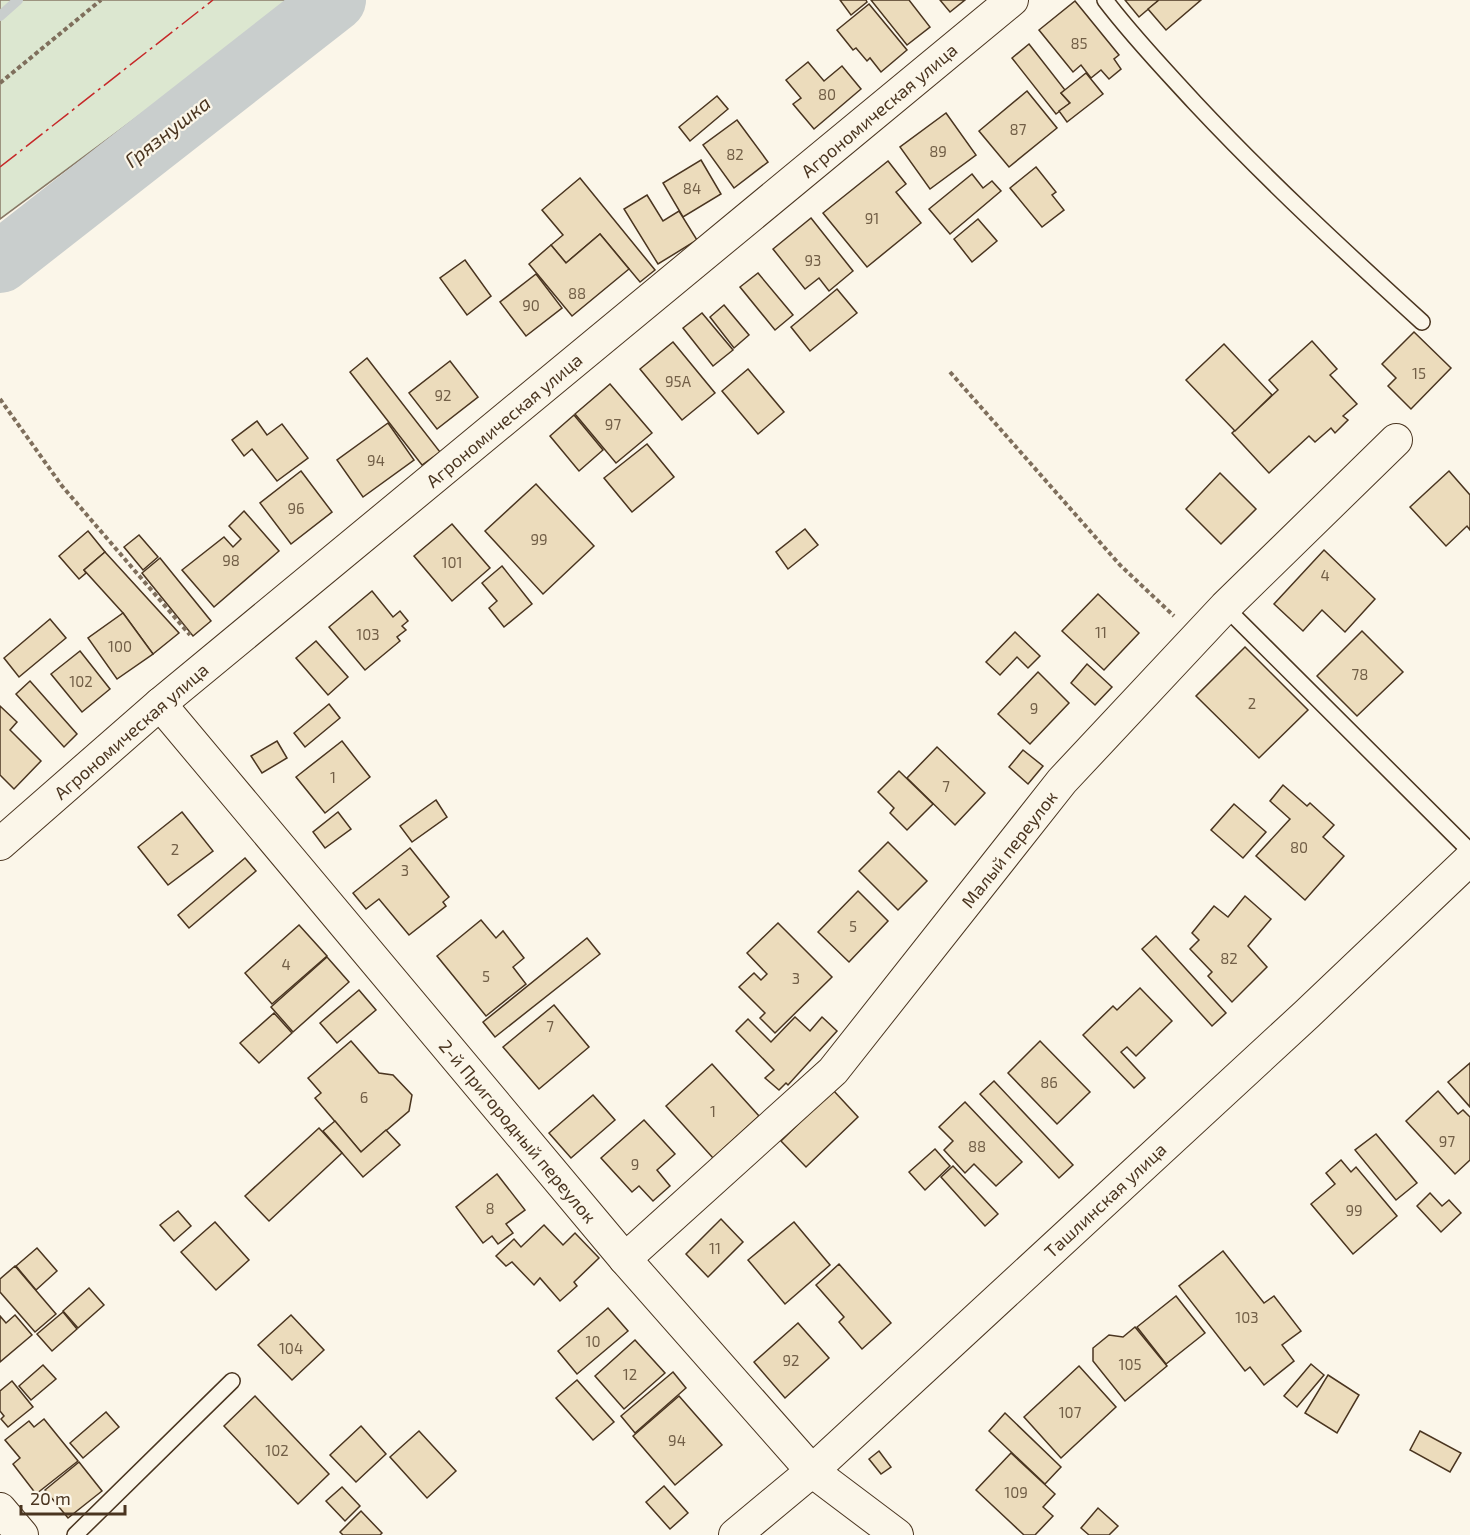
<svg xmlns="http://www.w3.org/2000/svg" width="1470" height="1535" font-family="'Exo 2',sans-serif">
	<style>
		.green { fill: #dce7d0; stroke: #887966; stroke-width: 1.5 }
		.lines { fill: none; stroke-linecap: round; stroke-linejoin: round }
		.stream { stroke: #c9cecd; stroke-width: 10 }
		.river { stroke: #c9cecd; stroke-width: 62 }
		.building { fill: #ecdcbc; stroke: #4a3520; stroke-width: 1.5 }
		.service-casing { stroke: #4a3520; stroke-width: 18 }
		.minor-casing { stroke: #4a3520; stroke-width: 34 }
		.path { stroke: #7f6f5c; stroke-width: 4; stroke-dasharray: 4.5 3; stroke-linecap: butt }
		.service { stroke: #fbf6e9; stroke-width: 15 }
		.minor { stroke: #fbf6e9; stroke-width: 32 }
		.power { stroke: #c62828; stroke-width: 1.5; stroke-dasharray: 21 4.5 3 4.5; stroke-linecap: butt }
		.labels { text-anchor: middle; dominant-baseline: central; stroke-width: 4.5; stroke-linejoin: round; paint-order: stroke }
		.number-label { font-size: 15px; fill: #725f47 }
		.street-label { font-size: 18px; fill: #4a3520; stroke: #fbf6e9 }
		.water-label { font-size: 20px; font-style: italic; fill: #4a3520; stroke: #fbf6e9 }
	</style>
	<rect width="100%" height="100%" fill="#fbf6e9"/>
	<!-- green -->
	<path class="green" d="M0 0H295L0 219Z"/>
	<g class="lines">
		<!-- stream -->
		<path class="stream" d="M0 16 18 0"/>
		<!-- river -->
		<path class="river" d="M0 262 335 0"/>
	</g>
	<!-- building -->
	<g class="building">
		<path d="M840 0H866L867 2 851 15Z"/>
		<path d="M871 0H909L930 27 907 45Z"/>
		<path d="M940 0H965L950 12Z"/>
		<path d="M1125 0H1159L1139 17Z"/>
		<path d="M1159 0H1201L1166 30 1148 9Z"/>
		<path d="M1075 1 1119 55 1114 59 1121 69 1109 79 1101 70 1091 78 1081 65 1073 72 1039 30Z"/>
		<path d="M869 4 907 50 881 72 870 58 867 61 856 48 853 50 837 30Z"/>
		<path d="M1029 44 1065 90 1061 93 1070 103 1056 114 1012 58Z"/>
		<path d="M808 62 824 81 842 66 861 89 814 129 793 104 801 98 786 80Z"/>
		<path d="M1086 73 1103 94 1067 122 1059 111 1070 103 1061 93Z"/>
		<path d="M1027 91 1057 128 1009 167 979 131Z"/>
		<path d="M717 96 728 109 690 141 679 127Z"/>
		<path d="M946 113 976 155 930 189 900 147Z"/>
		<path d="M737 120 768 162 734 188 703 145Z"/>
		<path d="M701 160 721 194 683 217 663 183Z"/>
		<path d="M888 161 906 184 896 192 921 223 867 267 823 213Z"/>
		<path d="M1036 167 1056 192 1052 195 1064 210 1042 227 1010 188Z"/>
		<path d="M972 174 983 188 992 181 1001 191 950 234 929 209Z"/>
		<path d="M580 178 655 270 640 282 600 234 566 263 551 245 563 235 542 210Z"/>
		<path d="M647 195 663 221 679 211 697 240 658 264 624 209Z"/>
		<path d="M811 218 853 271 829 291 819 278 805 289 773 249Z"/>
		<path d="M978 219 997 241 972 262 954 239Z"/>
		<path d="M600 234 629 269 572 316 529 264 551 245 566 263Z"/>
		<path d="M465 260 491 296 467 315 440 278Z"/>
		<path d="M758 273 793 315 775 330 740 287Z"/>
		<path d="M536 274 562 308 526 336 500 302Z"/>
		<path d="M837 289 857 313 810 351 791 327Z"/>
		<path d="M724 305 749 335 734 348 710 317Z"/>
		<path d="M702 313 733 350 713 366 683 328Z"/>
		<path d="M1414 332 1451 368 1411 409 1388 386 1396 378 1382 364Z"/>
		<path d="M1312 341 1337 369 1330 375 1357 404 1343 416 1348 420 1335 433 1331 428 1315 442 1309 436 1269 473 1232 433 1278 390 1269 380Z"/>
		<path d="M673 342 715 393 682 420 640 369Z"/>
		<path d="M1224 344 1272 395 1235 431 1186 380Z"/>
		<path d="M367 358 440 452 422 465 350 372Z"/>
		<path d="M450 361 478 397 437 429 409 393Z"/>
		<path d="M748 369 784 412 758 434 722 391Z"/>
		<path d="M610 384 652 433 616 463 575 414Z"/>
		<path d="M574 415 603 450 579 471 550 436Z"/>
		<path d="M257 421 267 435 282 424 308 458 277 481 252 449 244 456 232 440Z"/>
		<path d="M388 423 414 460 363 497 337 460Z"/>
		<path d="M647 444 674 477 632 512 604 478Z"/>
		<path d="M301 471 332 512 291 544 260 503Z"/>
		<path d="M1449 471 1470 495V530L1467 526 1446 546 1410 507Z"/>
		<path d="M1220 473 1256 509 1221 544 1186 509Z"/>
		<path d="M536 484 594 546 543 594 485 531Z"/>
		<path d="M244 511 279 551 214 607 182 570 224 537 233 547 241 539 229 526Z"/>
		<path d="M452 524 490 568 452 601 414 556Z"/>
		<path d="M805 529 818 545 788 569 776 552Z"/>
		<path d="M88 531 105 552 84 570 86 573 79 579 59 556Z"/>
		<path d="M139 535 158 557 143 570 124 547Z"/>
		<path d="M1324 550 1375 599 1345 632 1322 610 1303 631 1274 604Z"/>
		<path d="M105 552 179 633 153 654 123 613 84 570Z"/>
		<path d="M160 558 211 621 193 636 142 573Z"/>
		<path d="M502 566 532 604 504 627 489 608 497 601 482 583Z"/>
		<path d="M372 591 393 617 400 611 408 621 402 626 406 630 397 637 400 641 365 670 329 627Z"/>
		<path d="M1098 594 1139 633 1104 670 1062 631Z"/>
		<path d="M123 613 153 654 117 679 88 638Z"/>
		<path d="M50 619 66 638 19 677 4 658Z"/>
		<path d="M1362 631 1403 672 1357 716 1317 676Z"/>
		<path d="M1015 632 1040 656 1028 668 1017 657 1000 675 986 662Z"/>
		<path d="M316 641 348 677 328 695 296 658Z"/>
		<path d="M1245 647 1308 710 1259 758 1196 696Z"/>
		<path d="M80 651 110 689 82 712 51 674Z"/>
		<path d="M1087 664 1112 687 1095 705 1071 683Z"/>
		<path d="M1038 672 1069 703 1030 744 998 714Z"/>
		<path d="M30 681 77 734 64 747 16 694Z"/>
		<path d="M329 704 340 718 305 747 294 733Z"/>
		<path d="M0 706 17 722 10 730 41 761 14 789 0 775Z"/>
		<path d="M277 741 287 758 262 773 251 756Z"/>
		<path d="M342 741 370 777 325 813 296 777Z"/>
		<path d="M937 747 985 793 955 825 907 778Z"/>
		<path d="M1023 750 1043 766 1028 784 1009 767Z"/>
		<path d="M899 771 933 804 907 830 890 813 894 808 878 792Z"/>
		<path d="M1283 785 1307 806 1310 803 1334 825 1323 837 1344 856 1305 900 1256 856 1290 819 1270 801Z"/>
		<path d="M436 800 447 817 412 842 400 826Z"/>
		<path d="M1234 804 1266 832 1243 858 1211 830Z"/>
		<path d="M182 812 213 851 168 885 138 847Z"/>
		<path d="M338 812 351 829 325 848 313 832Z"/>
		<path d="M888 842 927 881 898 910 859 871Z"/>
		<path d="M410 848 449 897 443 902 446 906 409 935 379 899 366 909 353 893Z"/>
		<path d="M245 858 256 871 189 928 178 915Z"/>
		<path d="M858 891 888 921 849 962 818 932Z"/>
		<path d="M1245 896 1271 919 1248 946 1267 967 1232 1002 1208 976 1212 972 1190 949 1199 940 1192 933 1214 906 1228 917Z"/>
		<path d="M481 920 496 938 503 931 524 958 513 967 526 984 486 1016 437 956Z"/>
		<path d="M778 923 832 977 775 1033 760 1018 765 1013 739 987 754 973 761 980 767 974 747 953Z"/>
		<path d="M299 925 327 956 272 1004 245 973Z"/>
		<path d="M1156 936 1226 1013 1212 1026 1142 949Z"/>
		<path d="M587 938 600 954 495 1037 483 1022Z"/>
		<path d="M327 957 349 982 293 1032 271 1007Z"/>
		<path d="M1140 988 1172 1021 1136 1056 1127 1047 1121 1052 1145 1078 1134 1088 1083 1035 1113 1006 1117 1010Z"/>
		<path d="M359 990 376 1010 337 1043 320 1023Z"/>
		<path d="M554 1005 589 1047 539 1089 503 1047Z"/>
		<path d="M274 1013 292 1033 259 1063 240 1043Z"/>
		<path d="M795 1017 810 1031 822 1017 837 1031 788 1085 786 1083 779 1090 765 1078 774 1070 736 1031 748 1019 771 1042Z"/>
		<path d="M351 1041 379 1073 393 1075 412 1095 409 1111 361 1152 315 1098 321 1093 308 1078Z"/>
		<path d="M1040 1041 1090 1092 1057 1124 1008 1073Z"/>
		<path d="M1470 1063V1107L1448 1082Z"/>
		<path d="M712 1064 759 1116 713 1158 666 1106Z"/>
		<path d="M994 1081 1073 1165 1059 1178 980 1094Z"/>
		<path d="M833 1090 858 1117 806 1167 781 1141Z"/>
		<path d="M1438 1091 1458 1114 1463 1110 1470 1117V1160L1455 1174 1406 1121Z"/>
		<path d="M593 1095 615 1120 571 1158 549 1133Z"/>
		<path d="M965 1102 1022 1162 996 1186 974 1164 965 1173 944 1150 953 1141 939 1127Z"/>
		<path d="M644 1120 675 1154 657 1170 670 1186 653 1201 639 1186 632 1192 601 1158Z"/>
		<path d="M335 1121 361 1152 386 1130 400 1145 363 1177 323 1131Z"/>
		<path d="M319 1128 342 1153 269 1221 245 1196Z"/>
		<path d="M1376 1134 1417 1183 1396 1200 1355 1150Z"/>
		<path d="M935 1149 950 1166 925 1190 909 1172Z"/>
		<path d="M1341 1160 1351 1172 1356 1167 1397 1216 1353 1254 1311 1204 1335 1184 1326 1173Z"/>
		<path d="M953 1166 998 1214 985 1226 941 1177Z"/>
		<path d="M497 1174 525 1210 506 1224 513 1233 498 1244 492 1236 483 1243 456 1207Z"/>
		<path d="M1430 1193 1442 1206 1449 1200 1461 1213 1441 1232 1417 1206Z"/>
		<path d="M178 1211 191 1226 174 1241 160 1225Z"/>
		<path d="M721 1219 743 1242 708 1277 686 1254Z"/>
		<path d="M215 1222 249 1260 216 1290 181 1252Z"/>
		<path d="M794 1222 830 1265 785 1304 748 1260Z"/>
		<path d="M544 1225 563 1245 575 1233 599 1258 574 1282 577 1286 560 1301 540 1278 534 1285 512 1262 506 1266 496 1256 514 1239 521 1247Z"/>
		<path d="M37 1248 57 1271 36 1290 16 1266Z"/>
		<path d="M1223 1251 1264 1303 1274 1296 1301 1331 1282 1345 1294 1361 1264 1385 1250 1367 1245 1371 1179 1286Z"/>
		<path d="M839 1264 891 1323 862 1349 839 1322 844 1317 816 1285Z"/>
		<path d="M15 1266 56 1314 35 1332 0 1292V1279Z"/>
		<path d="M89 1288 104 1305 78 1328 63 1311Z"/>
		<path d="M1176 1296 1205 1333 1166 1364 1137 1327Z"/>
		<path d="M608 1308 628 1331 577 1374 558 1351Z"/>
		<path d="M63 1312 77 1329 52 1351 37 1334Z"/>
		<path d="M15 1315 32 1335 0 1362V1316L6 1323Z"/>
		<path d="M291 1315 324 1350 292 1380 258 1345Z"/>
		<path d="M798 1323 829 1358 785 1398 754 1362Z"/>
		<path d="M1135 1327 1167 1366 1125 1401 1093 1361V1348L1109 1335 1123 1337Z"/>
		<path d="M635 1340 665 1373 624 1409 595 1376Z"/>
		<path d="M1311 1364 1324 1375 1297 1407 1284 1396Z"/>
		<path d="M43 1365 56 1379 31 1400 19 1386Z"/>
		<path d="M1079 1366 1116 1407 1061 1458 1024 1417Z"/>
		<path d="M673 1372 686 1388 635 1433 621 1416Z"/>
		<path d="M1328 1375 1359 1395 1337 1433 1305 1413Z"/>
		<path d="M577 1380 614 1422 593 1440 556 1398Z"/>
		<path d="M12 1381 33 1407 8 1427 1 1419 4 1416 0 1411V1391Z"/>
		<path d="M255 1396 329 1474 298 1504 224 1426Z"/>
		<path d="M679 1396 722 1445 675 1485 633 1436Z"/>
		<path d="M106 1412 119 1427 83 1458 70 1443Z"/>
		<path d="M1005 1413 1061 1467 1045 1484 989 1431Z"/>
		<path d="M44 1419 78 1461 36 1494 13 1464 20 1458 5 1440 29 1421 34 1427Z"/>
		<path d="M361 1426 386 1454 356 1482 330 1455Z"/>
		<path d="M419 1431 456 1471 427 1498 390 1457Z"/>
		<path d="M1420 1431 1461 1453 1450 1472 1410 1450Z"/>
		<path d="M879 1451 891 1467 881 1474 869 1459Z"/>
		<path d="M1011 1453 1055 1494 1043 1507 1053 1516 1035 1535H1024L976 1490Z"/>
		<path d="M79 1462 102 1491 68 1518 45 1490Z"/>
		<path d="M664 1486 688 1513 670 1529 646 1502Z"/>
		<path d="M342 1487 360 1506 345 1521 326 1501Z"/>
		<path d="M1098 1508 1118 1526 1109 1535H1089L1081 1528Z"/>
		<path d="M361 1511 382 1533 380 1535H343L340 1532Z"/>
	</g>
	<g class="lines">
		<defs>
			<g id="service">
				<path d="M1105 0C1133 37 1164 69 1195 103 1267 180 1344 251 1422 322"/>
				<path d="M1225 607 1470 851"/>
				<path d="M75 1535 232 1381"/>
			</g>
			<g id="minor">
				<path d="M160 704 625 1259 812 1471 897 1535"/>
				<path d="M0 844 160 704 1012 0"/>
				<path d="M625 1259 833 1071 1062 781 1225 607 1396 440"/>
				<path d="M0 1509 22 1535"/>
				<path d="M735 1535 812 1471 1306 1015 1470 859"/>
			</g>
		</defs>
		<!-- service casing -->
		<use href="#service" class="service-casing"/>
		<!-- minor casing -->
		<use href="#minor" class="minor-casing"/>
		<!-- path -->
		<g class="path">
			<path d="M0 83 101 0"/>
			<path d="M950 372 1120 565 1174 616"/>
			<path d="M0 399 62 486 190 635"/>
		</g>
		<!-- service -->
		<use href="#service" class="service"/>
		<!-- minor -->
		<use href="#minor" class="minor"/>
		<!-- power -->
		<path class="power" d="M0 167 213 0"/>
	</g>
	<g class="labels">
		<!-- number labels -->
		<g class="number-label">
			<text x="1079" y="43">85</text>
			<text x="827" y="94">80</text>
			<text x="1018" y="129">87</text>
			<text x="938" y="151">89</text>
			<text x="735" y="154">82</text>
			<text x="692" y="188">84</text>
			<text x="872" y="218">91</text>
			<text x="813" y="260">93</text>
			<text x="577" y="293">88</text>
			<text x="531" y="305">90</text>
			<text x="1419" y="373">15</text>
			<text x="678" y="381">95А</text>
			<text x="443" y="395">92</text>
			<text x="613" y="424">97</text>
			<text x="376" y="460">94</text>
			<text x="296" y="508">96</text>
			<text x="539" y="539">99</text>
			<text x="231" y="560">98</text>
			<text x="452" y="562">101</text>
			<text x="1325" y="575">4</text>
			<text x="1101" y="632">11</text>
			<text x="368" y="634">103</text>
			<text x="120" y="646">100</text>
			<text x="1360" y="674">78</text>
			<text x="81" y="681">102</text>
			<text x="1252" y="703">2</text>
			<text x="1034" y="708">9</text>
			<text x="333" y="777">1</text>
			<text x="946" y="786">7</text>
			<text x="1299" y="847">80</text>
			<text x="175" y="849">2</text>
			<text x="405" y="870">3</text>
			<text x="853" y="926">5</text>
			<text x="1229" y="958">82</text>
			<text x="286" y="964">4</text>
			<text x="486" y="976">5</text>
			<text x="796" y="978">3</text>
			<text x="550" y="1026">7</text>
			<text x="1049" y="1082">86</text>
			<text x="364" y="1097">6</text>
			<text x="713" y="1111">1</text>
			<text x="1447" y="1141">97</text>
			<text x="977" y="1146">88</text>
			<text x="635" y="1164">9</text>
			<text x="490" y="1208">8</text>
			<text x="1354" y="1210">99</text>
			<text x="715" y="1248">11</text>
			<text x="1247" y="1317">103</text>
			<text x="593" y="1341">10</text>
			<text x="291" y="1348">104</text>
			<text x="791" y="1360">92</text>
			<text x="1130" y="1364">105</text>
			<text x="630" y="1374">12</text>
			<text x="1070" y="1412">107</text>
			<text x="677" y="1440">94</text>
			<text x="277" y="1450">102</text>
			<text x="1016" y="1492">109</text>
		</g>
		<!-- street labels -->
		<g class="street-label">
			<text transform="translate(879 110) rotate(-40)">Агрономическая улица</text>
			<text transform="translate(504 420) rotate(-40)">Агрономическая улица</text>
			<text transform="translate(131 731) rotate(-41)">Агрономическая улица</text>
			<text transform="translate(1009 849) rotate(-52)">Малый переулок</text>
			<text transform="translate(518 1131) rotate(50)">2-й Пригородный переулок</text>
			<text transform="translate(1105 1200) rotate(-43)">Ташлинская улица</text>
		</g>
		<!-- water labels -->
		<g class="water-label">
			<text transform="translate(167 131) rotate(-38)">Грязнушка</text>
		</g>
	</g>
	<!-- scale -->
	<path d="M21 1505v9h104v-9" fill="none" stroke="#4a3520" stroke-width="3"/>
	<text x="30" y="1505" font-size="18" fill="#4a3520" stroke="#fbf6e9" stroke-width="4.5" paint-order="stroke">20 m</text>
</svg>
